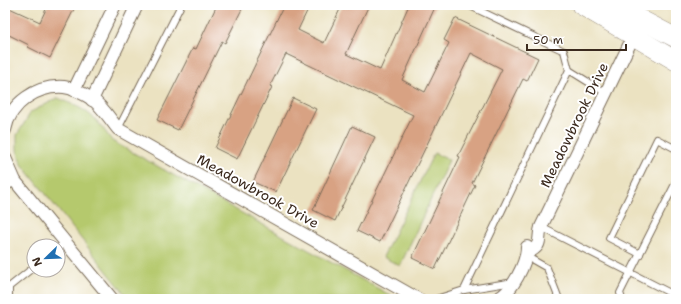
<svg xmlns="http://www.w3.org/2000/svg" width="681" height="304" font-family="'Shantell Sans',sans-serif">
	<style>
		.green { fill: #b5c96d; stroke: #787a46 }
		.building { fill: #d8a283 }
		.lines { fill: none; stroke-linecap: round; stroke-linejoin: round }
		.lane-casing { stroke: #796a57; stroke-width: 8 }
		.street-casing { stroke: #796a57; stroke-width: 14 }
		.primary-casing { stroke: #796a57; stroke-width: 20 }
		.lane { stroke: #fff; stroke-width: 6 }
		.street { stroke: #fff; stroke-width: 12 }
		.primary { stroke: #fff; stroke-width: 19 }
		.labels { text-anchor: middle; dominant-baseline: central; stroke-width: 4; stroke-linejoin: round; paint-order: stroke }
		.street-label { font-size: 14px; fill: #3b2a1e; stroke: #fff }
	</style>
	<rect width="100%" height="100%" fill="#fff"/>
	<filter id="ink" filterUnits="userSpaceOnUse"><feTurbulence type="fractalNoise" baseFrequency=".025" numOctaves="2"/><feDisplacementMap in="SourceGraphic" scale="8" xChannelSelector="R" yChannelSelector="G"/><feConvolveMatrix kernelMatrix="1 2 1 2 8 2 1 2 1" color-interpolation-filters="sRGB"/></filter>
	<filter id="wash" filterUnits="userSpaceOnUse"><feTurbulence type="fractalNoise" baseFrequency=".012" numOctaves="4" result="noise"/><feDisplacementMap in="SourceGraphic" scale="16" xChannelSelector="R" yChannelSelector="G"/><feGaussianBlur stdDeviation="0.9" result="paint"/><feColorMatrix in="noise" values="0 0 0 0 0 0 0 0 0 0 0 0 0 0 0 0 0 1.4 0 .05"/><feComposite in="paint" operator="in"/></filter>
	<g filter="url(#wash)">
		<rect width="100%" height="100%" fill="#ebe2c1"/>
		<!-- green -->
		<g class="green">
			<path d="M58 98C88 111 93 113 112 141L397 299H129L21 163 17 150V135L31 112Z"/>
			<path d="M434 153 449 160 400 266 383 257Z"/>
		</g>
		<g id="blocks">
			<!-- building -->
			<g class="building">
				<path d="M48 5H76L50 58 28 47 29 45 5 33V6L40 22Z"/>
				<path d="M217 5H244L225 43 222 41 178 130 157 120 193 48 196 49Z"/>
				<path d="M284 5H310L298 30 324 43 342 5H369L346 54 380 70 409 5H436L402 80 425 92 449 43 444 40 455 18 538 58 527 81 523 79 472 183 475 185 435 269 412 258 460 157 458 156 502 69 471 53 380 242 357 231 413 115 286 54 270 86 272 87 237 159 215 148Z"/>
				<path d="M293 98 316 109 276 192 253 182Z"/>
				<path d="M352 126 375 137 335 221 313 210Z"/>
			</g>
		</g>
	</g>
	<g filter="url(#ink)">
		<use href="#blocks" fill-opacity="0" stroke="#796a57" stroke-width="1"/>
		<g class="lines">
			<defs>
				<g id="lane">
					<path d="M468 5 564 51 569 70"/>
					<path d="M118 129 181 5"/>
					<path d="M5 189 15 181"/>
					<path d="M541 227 676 296"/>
					<path d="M58 248 65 243"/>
					<path d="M640 254 609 238 657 139 676 149"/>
					<path d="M526 256 547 268 559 299"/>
					<path d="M464 290 569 70 606 93"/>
					<path d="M9 299V287L34 267"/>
					<path d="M436 299 464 290 514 282"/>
					<path d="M622 299 620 293 676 182"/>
				</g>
				<g id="street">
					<path d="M74 90 115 5"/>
					<path d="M92 100 137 5"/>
					<path d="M5 130C10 103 37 85 64 87 73 88 84 94 92 99 102 106 110 119 118 129L418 299"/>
					<path d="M5 158 15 181 112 299"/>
					<path d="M527 253C544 245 537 240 541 227L634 35"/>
					<path d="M497 299C512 293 527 262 527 247"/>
				</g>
				<g id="primary">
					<path d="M581 5 676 61"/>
					<path d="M613 5 676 38"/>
				</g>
			</defs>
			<!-- lane casing -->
			<use href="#lane" class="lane-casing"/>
			<!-- street casing -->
			<use href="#street" class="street-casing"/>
			<!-- primary casing -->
			<use href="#primary" class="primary-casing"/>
			<!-- lane -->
			<use href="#lane" class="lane"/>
			<!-- street -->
			<use href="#street" class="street"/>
			<!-- primary -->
			<use href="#primary" class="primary"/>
		</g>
	</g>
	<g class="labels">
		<!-- street labels -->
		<g class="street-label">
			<text transform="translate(574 125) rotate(-64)">Meadowbrook Drive</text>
			<text transform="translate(258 191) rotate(29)">Meadowbrook Drive</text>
		</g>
	</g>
	<!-- margin -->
	<rect width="681" height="304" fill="none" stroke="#fff" stroke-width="20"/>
	<!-- north arrow -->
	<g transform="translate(46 258) rotate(247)"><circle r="19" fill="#ffffff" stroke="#b1aaa5"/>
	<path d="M0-3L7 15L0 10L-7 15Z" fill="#1f6fb2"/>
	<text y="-6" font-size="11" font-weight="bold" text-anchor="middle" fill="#3b2a1e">N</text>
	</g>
	<!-- scale -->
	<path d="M527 44v6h99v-6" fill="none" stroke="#3b2a1e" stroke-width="2"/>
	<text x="533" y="44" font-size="12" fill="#3b2a1e" stroke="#ffffff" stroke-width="3" paint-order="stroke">50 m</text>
</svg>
